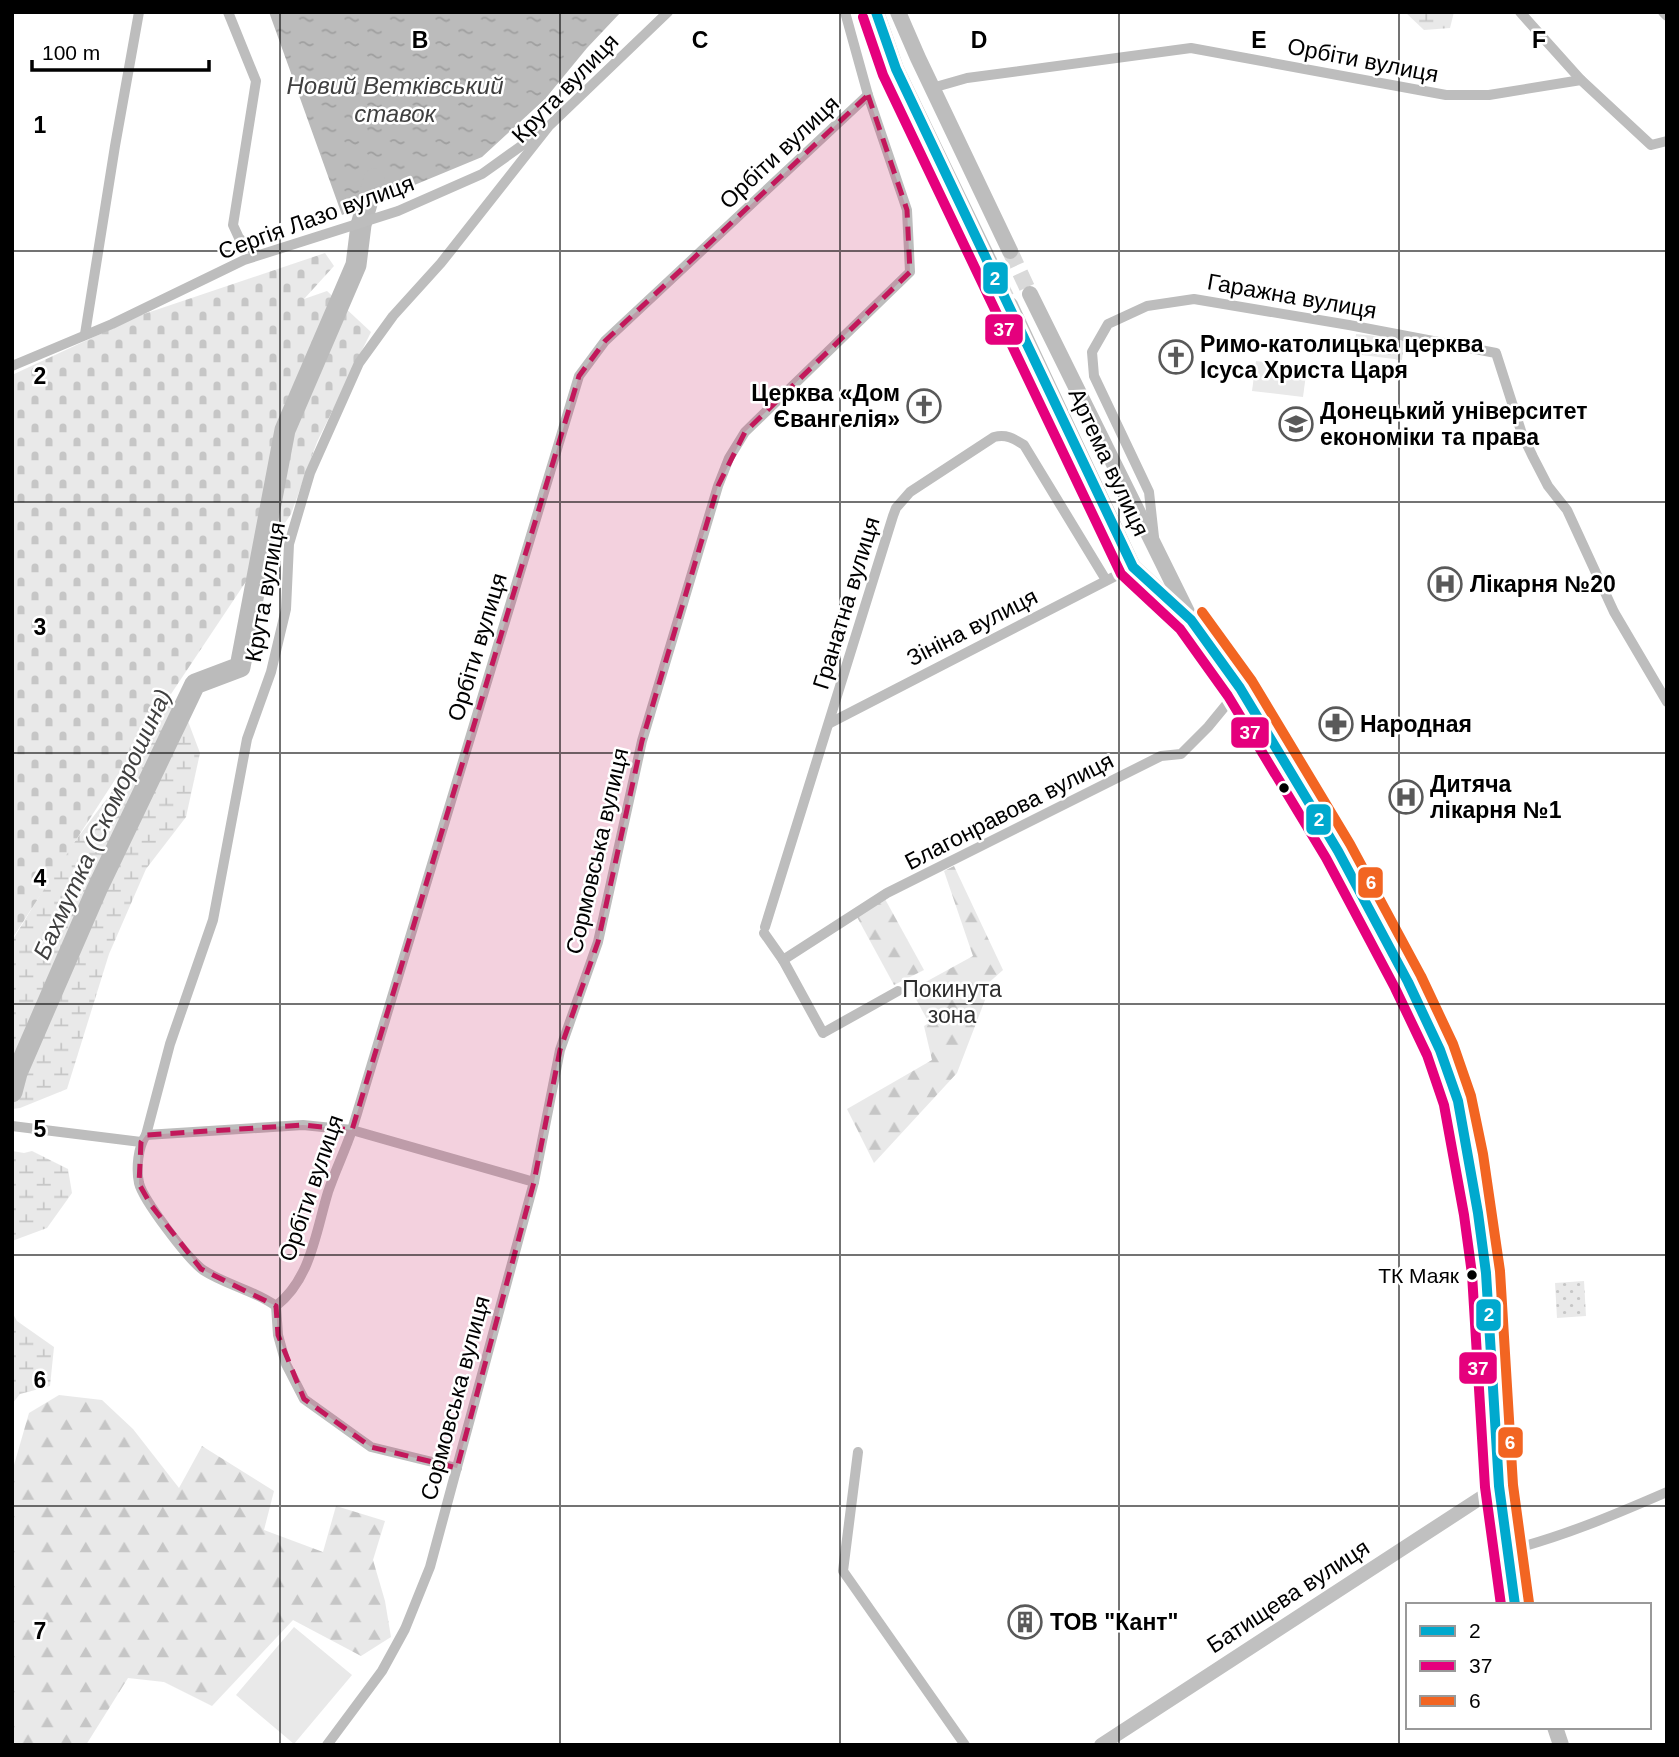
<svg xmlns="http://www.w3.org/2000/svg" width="1679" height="1757" font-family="Arial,sans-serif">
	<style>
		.forest { fill: url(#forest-firs) }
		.wetland { fill: url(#wetland-marsh) }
		.cemetery { fill: url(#cemetery-stones) }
		.park { fill: url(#park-dots) }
		.pitch { fill: #e9e9e9 }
		.water { fill: url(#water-ripples) }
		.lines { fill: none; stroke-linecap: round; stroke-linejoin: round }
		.river { stroke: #bbb; stroke-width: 21 }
		.primary-tunnel { stroke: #d9d9d9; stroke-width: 16; stroke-dasharray: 16 8; stroke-linecap: butt }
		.street { stroke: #bdbdbd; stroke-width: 10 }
		.secondary { stroke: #c0c0c0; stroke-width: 14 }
		.primary { stroke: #bdbdbd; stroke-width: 16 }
		.bus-1-casing { stroke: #fff; stroke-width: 16 }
		.bus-2-casing { stroke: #fff; stroke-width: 16 }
		.bus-3-casing { stroke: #fff; stroke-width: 16 }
		.bus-1 { stroke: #00a9ce; stroke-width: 10 }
		.bus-2 { stroke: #e5007d; stroke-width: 10 }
		.bus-3 { stroke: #f26522; stroke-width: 10 }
		.marked { fill: #c2185b; fill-opacity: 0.2; stroke: #c2185b; stroke-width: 5; stroke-dasharray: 14 9; stroke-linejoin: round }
		.grid { fill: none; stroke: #000; stroke-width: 2; stroke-opacity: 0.55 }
		.bus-dot { fill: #000; stroke: #fff; stroke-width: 2.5 }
		.labels { text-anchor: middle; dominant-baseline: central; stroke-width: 5; stroke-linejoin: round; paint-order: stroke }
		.bus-label { font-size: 21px; fill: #000; stroke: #fff; text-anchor: end }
		.street-label { font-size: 23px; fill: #000; stroke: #fff }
		.poi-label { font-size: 23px; font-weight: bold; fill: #000; stroke: #fff; text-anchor: start }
		.park-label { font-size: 23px; fill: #2e2e2e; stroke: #fff }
		.water-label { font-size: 24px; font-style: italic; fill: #3f3f3f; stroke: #fff }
		.grid-label { font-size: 23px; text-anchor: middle; font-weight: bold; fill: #000; stroke: #fff; stroke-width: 5; stroke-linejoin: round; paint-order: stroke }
		.line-badge { stroke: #fff; stroke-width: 2.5 }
		.badge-label { font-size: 19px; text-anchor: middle; font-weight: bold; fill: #fff }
	</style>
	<defs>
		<pattern id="forest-firs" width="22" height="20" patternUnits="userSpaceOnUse" patternTransform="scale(1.75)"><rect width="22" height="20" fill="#e9e9e9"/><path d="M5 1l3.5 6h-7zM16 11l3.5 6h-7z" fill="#c6c6c6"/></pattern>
		<pattern id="wetland-marsh" width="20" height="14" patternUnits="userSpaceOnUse" patternTransform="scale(1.75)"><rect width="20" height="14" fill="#e9e9e9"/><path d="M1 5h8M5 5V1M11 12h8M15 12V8" fill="none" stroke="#c6c6c6"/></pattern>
		<pattern id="cemetery-stones" width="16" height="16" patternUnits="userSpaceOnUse" patternTransform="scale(1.75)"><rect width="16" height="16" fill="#e9e9e9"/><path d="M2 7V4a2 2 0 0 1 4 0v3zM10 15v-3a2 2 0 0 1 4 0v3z" fill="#c6c6c6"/></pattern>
		<pattern id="park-dots" width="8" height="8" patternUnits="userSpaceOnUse" patternTransform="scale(1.75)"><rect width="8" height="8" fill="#e9e9e9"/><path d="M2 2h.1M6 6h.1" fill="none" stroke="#c6c6c6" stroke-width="1.8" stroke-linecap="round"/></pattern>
		<pattern id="water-ripples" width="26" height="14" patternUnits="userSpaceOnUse" patternTransform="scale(1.75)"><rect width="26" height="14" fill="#bbb"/><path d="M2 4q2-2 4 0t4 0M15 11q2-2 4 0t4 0" fill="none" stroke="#9f9f9f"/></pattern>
	</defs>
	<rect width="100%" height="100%" fill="#fff"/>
	<!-- forest -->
	<g class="forest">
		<path d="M954 866 1003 970 985 986V1000L957 1073 874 1163 847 1109 932 1060 924 1026 929 1023 911 990 973 956 944 871Z"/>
		<path d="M885 899 924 970 894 985 857 917Z"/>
		<path d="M59 1395 102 1400 133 1429 179 1488 202 1446 274 1491 264 1530 323 1552 336 1506 385 1521 373 1560 385 1601 391 1637 361 1656 293 1620 212 1706 164 1682 128 1678 86 1745H12V1472L29 1413Z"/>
	</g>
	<!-- wetland -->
	<g class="wetland">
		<path d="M1405 12H1454L1450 28 1424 30Z"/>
		<path d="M180 700 200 753 186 817 146 869 109 954 67 1089 20 1108 12 1109V941L64 856 114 789 165 706Z"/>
		<path d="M12 1151 24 1153 32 1151 68 1169 72 1193 47 1228 12 1241Z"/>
		<path d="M12 1312 17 1321 54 1347 50 1386 20 1394 12 1404Z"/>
	</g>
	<!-- cemetery -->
	<path class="cemetery" d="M325 253 334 266 304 299 327 291 371 332 317 442 291 514 151 724 12 939V375L141 315Z"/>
	<!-- park -->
	<g class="park">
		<path d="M1356 334 1404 339 1402 360 1354 354Z"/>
		<path d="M1584 1281 1586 1316 1557 1318 1555 1283Z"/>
	</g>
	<!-- pitch -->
	<g class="pitch">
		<path d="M1256 361 1307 367 1303 397 1252 391Z"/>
		<path d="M294 1627 352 1675 294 1744 236 1695Z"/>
	</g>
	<!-- water -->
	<path class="water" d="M269 12H621L587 48 545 99 482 157 342 215Z"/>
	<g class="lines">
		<!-- river -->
		<path class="river" d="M12 1092 17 1073 97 889 195 684 240 667 285 430 356 265 361 225 374 179"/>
		<!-- primary-tunnel -->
		<g class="primary-tunnel">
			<path d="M1010 251 1030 294"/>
			<path d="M989 261 1010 305"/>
		</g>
		<!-- street -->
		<g class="street">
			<path d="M228 12 256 81 233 225 239 238 258 255"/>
			<path d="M1520 12 1581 80"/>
			<path d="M1663 12 1667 16"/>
			<path d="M932 88 967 78 1191 48 1446 95H1489L1581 80 1651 145 1667 141"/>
			<path d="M85 334 115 146 139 12"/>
			<path d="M12 366 112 324 244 260 398 211 482 174 538 134"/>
			<path d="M1154 537 1149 492 1094 376 1092 352 1108 324 1147 306 1194 299 1349 325 1496 353 1522 434 1533 457 1548 486 1567 510 1614 612 1667 702"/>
			<path d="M830 723 1133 567"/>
			<path d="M765 927 893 516 896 508 910 492 994 437C1006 434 1013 438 1024 445L1106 580"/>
			<path d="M764 933 783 960 887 893 1161 756 1181 754 1208 727 1240 688"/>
			<path d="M783 960 823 1033 898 991"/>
			<path d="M12 1126 141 1142"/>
			<path d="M146 1135 303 1125 352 1130 534 1182"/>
			<path d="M276 1306C311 1279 316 1231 328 1192 335 1171 345 1151 352 1130L579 376 605 341 868 95"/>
			<path d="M858 1452 843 1571 965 1745"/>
			<path d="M457 1468 371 1447 304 1399 286 1364 278 1335 276 1306C254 1290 226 1285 203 1270 188 1259 143 1200 139 1183 136 1168 138 1147 146 1135L170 1044 213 920 247 739 271 672 286 609 289 544 310 473 359 363 393 316 441 263 549 126 668 12"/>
			<path d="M1506 1551C1562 1537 1614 1515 1667 1492"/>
			<path d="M327 1745 382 1671 405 1629 430 1567 534 1182 560 1050 598 942 642 741 718 486 729 458 745 432 910 272 907 210 868 95 845 12"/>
		</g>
		<!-- secondary -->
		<path class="secondary" d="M1101 1745 1499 1486"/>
		<!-- primary -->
		<g class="primary">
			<path d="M876 12 896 69 989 261"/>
			<path d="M898 12 918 58 1010 251"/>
			<path d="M1030 294 1191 620 1240 688 1338 851 1408 982 1440 1050 1458 1101 1478 1213 1486 1273 1499 1486 1515 1605"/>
			<path d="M1010 305 1133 567 1182 612"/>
			<path d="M1555 1727 1561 1745"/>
		</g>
		<defs>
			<path id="bus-1" d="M876 12 896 69 1133 567 1191 620 1240 688 1338 851 1408 982 1440 1050 1458 1101 1478 1213 1486 1273 1499 1486 1515 1605"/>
			<path id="bus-2" d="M863 17 883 75 1121 574 1180 629 1228 696 1326 858 1395 988 1427 1055 1444 1105 1464 1215 1472 1274 1485 1487 1501 1605"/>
			<path id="bus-3" d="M1202 612 1252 681 1350 844 1421 976 1453 1044 1471 1096 1483 1154 1500 1271 1513 1485 1529 1603"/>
		</defs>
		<!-- bus-1 casing -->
		<use href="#bus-1" class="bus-1-casing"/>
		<!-- bus-2 casing -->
		<use href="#bus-2" class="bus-2-casing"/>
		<!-- bus-3 casing -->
		<use href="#bus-3" class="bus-3-casing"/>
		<!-- bus-1 -->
		<use href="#bus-1" class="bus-1"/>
		<!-- bus-2 -->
		<use href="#bus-2" class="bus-2"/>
		<!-- bus-3 -->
		<use href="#bus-3" class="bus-3"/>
	</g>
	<!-- marked area -->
	<path class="marked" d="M868 95 907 210 910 272 745 432 718 486 642 741 598 942 560 1050 534 1182 457 1468 371 1447 304 1399 278 1335 276 1306 201 1269 151 1205 139 1184 141 1142 146 1135 303 1125 352 1130 579 376 605 341Z"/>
	<!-- grid -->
	<path class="grid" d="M280 12V1745M560 12V1745M840 12V1745M1119 12V1745M1399 12V1745M12 251H1667M12 502H1667M12 753H1667M12 1004H1667M12 1255H1667M12 1506H1667"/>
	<!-- icons -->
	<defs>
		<symbol id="church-ring" viewBox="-11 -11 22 22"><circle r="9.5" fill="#fff" stroke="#595959" stroke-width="1.5"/><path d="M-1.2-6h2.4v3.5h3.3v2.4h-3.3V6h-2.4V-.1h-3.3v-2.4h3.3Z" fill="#595959"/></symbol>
		<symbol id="university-ring" viewBox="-11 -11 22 22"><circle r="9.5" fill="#fff" stroke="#595959" stroke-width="1.5"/><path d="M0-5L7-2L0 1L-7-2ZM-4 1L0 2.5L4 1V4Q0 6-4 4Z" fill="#595959"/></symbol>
		<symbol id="hospital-ring" viewBox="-11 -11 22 22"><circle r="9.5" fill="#fff" stroke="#595959" stroke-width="1.5"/><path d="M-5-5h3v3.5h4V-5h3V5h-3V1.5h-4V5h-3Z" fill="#595959"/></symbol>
		<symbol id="pharmacy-ring" viewBox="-11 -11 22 22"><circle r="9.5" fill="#fff" stroke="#595959" stroke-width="1.5"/><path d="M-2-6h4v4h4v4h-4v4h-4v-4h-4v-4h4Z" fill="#595959"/></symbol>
		<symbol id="building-ring" viewBox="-11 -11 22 22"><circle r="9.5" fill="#fff" stroke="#595959" stroke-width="1.5"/><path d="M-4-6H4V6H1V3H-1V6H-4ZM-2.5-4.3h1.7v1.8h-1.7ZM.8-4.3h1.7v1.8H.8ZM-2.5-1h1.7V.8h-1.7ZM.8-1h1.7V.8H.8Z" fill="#595959"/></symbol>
	</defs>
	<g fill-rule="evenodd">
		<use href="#church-ring" x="1157" y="338" width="38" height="38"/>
		<use href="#church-ring" x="905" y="387" width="38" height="38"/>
		<use href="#university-ring" x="1277" y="405" width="38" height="38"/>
		<use href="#hospital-ring" x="1426" y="565" width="38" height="38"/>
		<use href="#pharmacy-ring" x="1317" y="705" width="38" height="38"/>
		<use href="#hospital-ring" x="1387" y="778" width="38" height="38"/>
		<use href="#building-ring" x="1006" y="1603" width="38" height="38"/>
	</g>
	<!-- markers -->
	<g class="bus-dot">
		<circle cx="1284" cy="788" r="6"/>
		<circle cx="1472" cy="1275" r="6"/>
	</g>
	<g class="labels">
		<!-- bus labels -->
		<g class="bus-label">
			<text x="1459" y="1275">ТК Маяк</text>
		</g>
		<!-- street labels -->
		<g class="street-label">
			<text transform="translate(1363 60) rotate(11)">Орбіти вулиця</text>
			<text transform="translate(565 88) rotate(-46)">Крута вулиця</text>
			<text transform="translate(779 152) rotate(-43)">Орбіти вулиця</text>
			<text transform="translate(316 217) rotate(-20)">Сергія Лазо вулиця</text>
			<text transform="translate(1292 296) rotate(10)">Гаражна вулиця</text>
			<text transform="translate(1109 462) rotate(65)">Артема вулиця</text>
			<text transform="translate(265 592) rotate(-80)">Крута вулиця</text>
			<text transform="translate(846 603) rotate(-73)">Гранатна вулиця</text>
			<text transform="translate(972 627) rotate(-27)">Зініна вулиця</text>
			<text transform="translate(477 647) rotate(-73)">Орбіти вулиця</text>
			<text transform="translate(1009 811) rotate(-27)">Благонравова вулиця</text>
			<text transform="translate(597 851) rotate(-77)">Сормовська вулиця</text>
			<text transform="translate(311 1188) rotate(-71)">Орбіти вулиця</text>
			<text transform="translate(455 1398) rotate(-75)">Сормовська вулиця</text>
			<text transform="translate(1288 1596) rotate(-33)">Батищева вулиця</text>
		</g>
		<!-- poi labels -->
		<g class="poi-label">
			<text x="1200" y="344">Римо-католицька церква<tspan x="1200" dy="26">Ісуса Христа Царя</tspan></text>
			<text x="900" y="393" text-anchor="end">Церква «Дом<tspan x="900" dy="26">Євангелія»</tspan></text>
			<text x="1320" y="411">Донецький університет<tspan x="1320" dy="26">економіки та права</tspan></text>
			<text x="1470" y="584">Лікарня №20</text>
			<text x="1360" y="724">Народная</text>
			<text x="1430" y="784">Дитяча<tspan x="1430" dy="26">лікарня №1</tspan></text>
			<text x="1050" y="1622">ТОВ "Кант"</text>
		</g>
		<!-- park labels -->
		<g class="park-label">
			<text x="952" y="989">Покинута<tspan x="952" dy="26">зона</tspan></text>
		</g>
		<!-- water labels -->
		<g class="water-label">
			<text x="395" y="85">Новий Ветківський<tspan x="395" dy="28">ставок</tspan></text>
			<text transform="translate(102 824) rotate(-65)">Бахмутка (Скоморошина)</text>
		</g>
	</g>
	<g class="grid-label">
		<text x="420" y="48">B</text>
		<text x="700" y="48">C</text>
		<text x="979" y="48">D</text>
		<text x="1259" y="48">E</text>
		<text x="1539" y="48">F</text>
		<text x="40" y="133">1</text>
		<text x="40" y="384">2</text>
		<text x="40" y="635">3</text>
		<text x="40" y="886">4</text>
		<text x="40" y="1137">5</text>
		<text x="40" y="1388">6</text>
		<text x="40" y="1639">7</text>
	</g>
	<g class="line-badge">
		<rect x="982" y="261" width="27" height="34" rx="7" fill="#00a9ce"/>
		<rect x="984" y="313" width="40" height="33" rx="7" fill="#e5007d"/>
		<rect x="1230" y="716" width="40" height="33" rx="7" fill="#e5007d"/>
		<rect x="1305" y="803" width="27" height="33" rx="7" fill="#00a9ce"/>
		<rect x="1357" y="866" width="27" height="33" rx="7" fill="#f26522"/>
		<rect x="1475" y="1298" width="27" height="34" rx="7" fill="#00a9ce"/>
		<rect x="1458" y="1351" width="40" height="34" rx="7" fill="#e5007d"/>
		<rect x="1497" y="1426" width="27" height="33" rx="7" fill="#f26522"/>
	</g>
	<g class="badge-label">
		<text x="995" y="285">2</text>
		<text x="1004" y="336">37</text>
		<text x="1250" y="739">37</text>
		<text x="1319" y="826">2</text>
		<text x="1371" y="889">6</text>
		<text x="1489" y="1321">2</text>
		<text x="1478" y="1375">37</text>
		<text x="1510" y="1449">6</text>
	</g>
	<!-- border -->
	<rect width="1679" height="1757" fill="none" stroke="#000000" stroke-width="28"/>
	<!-- legend -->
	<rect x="1406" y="1603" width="245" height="126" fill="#ffffff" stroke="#999999" stroke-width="2"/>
	<rect x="1420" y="1626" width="35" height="10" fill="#00a9ce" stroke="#999999" stroke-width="2"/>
	<text x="1469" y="1638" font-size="21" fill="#000000">2</text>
	<rect x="1420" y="1661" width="35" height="10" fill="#e5007d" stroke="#999999" stroke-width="2"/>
	<text x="1469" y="1673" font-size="21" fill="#000000">37</text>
	<rect x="1420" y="1696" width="35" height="10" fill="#f26522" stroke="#999999" stroke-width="2"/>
	<text x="1469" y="1708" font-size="21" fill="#000000">6</text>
	<!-- scale -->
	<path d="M32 60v10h177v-10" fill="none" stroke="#000000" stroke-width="3.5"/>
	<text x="42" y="60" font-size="21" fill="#000000" stroke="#ffffff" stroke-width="5" paint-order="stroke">100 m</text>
</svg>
